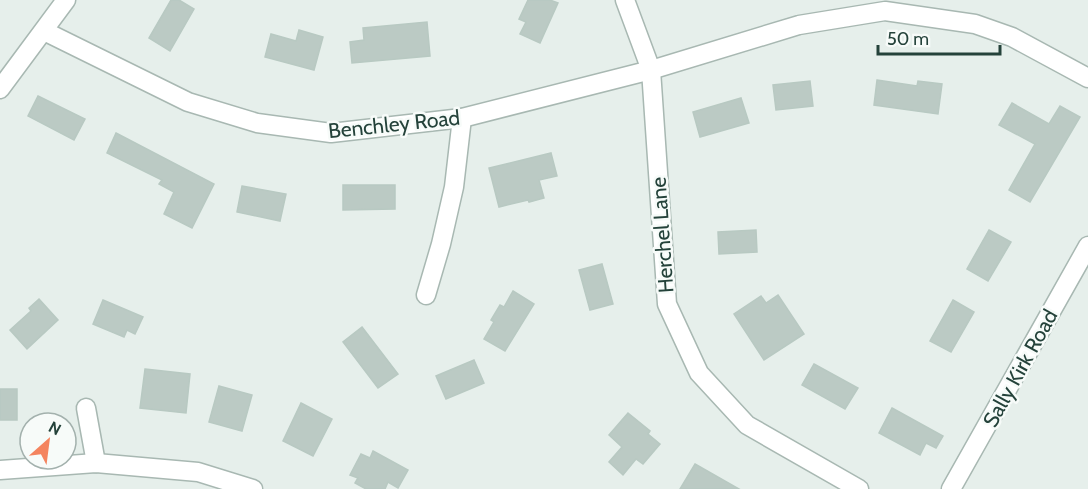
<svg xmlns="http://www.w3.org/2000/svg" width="1088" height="489" font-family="Cabin,sans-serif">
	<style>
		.building { fill: #bbcac4; stroke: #b8c9c2; stroke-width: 1.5 }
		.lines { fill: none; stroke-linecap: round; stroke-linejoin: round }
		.minor-casing { stroke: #a8b8b2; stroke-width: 21 }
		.minor { stroke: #fff; stroke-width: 18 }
		.labels { text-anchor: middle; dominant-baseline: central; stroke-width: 5; stroke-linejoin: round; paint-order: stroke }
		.street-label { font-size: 21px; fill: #24423a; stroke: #f7fbf9 }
	</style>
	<rect width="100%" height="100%" fill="#e6efeb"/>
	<!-- building -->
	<g class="building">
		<path d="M171 0H179L194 9 170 51 149 38Z"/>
		<path d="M528 0H550L558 3 540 43 520 34 526 22 519 19Z"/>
		<path d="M427 22 430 56 352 63 350 42 364 40 363 28Z"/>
		<path d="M299 30 323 37 314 70 265 57 271 34 296 41Z"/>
		<path d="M877 80 917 86 918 81 942 84 938 114 874 105Z"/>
		<path d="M810 81 813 106 776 110 773 85Z"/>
		<path d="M38 96 85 119 74 140 28 116Z"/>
		<path d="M741 98 749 123 700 137 693 112Z"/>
		<path d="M1012 103 1049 124 1060 106 1080 117 1030 202 1009 190 1035 144 999 125Z"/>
		<path d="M116 133 214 184 192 228 164 214 174 192 159 184 162 180 107 153Z"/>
		<path d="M551 153 557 176 539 180 544 198 529 202 528 200 499 207 489 168Z"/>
		<path d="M343 185H395V209L343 210Z"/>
		<path d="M242 186 286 194 280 221 237 212Z"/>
		<path d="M756 230 757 252 719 254 718 232Z"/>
		<path d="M989 230 1011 242 988 281 967 269Z"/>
		<path d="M602 264 613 304 590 310 579 270Z"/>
		<path d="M513 291 534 304 505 351 484 339 494 322 491 320 500 305 504 307Z"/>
		<path d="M778 295 804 334 764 360 734 314 761 296 766 303Z"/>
		<path d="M39 299 58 320 27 349 10 330 31 311 29 308Z"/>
		<path d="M103 300 143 317 135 334 127 330 124 337 93 324Z"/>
		<path d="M953 300 974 312 951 352 930 341Z"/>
		<path d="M362 327 398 374 378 388 343 342Z"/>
		<path d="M474 360 484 383 446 399 436 376Z"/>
		<path d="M814 364 858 388 845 409 802 385Z"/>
		<path d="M145 369 190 374 186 413 140 408Z"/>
		<path d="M219 386 252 395 242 431 209 422Z"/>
		<rect x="0" y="389" width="17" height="31"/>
		<path d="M301 403 332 419 313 456 283 441Z"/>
		<path d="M892 408 943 436 936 448 926 443 920 455 879 433Z"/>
		<path d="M628 413 650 431 648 434 660 444 643 464 636 459 623 475 609 462 622 447 609 435Z"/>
		<path d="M373 451 408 470 398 488 388 482 385 489H366L355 483 358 478 350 475 361 454 370 458Z"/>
		<path d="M695 464 739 489H680Z"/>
	</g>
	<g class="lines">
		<defs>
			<g id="minor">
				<path d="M625 0 651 70 667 304 699 373 747 425 859 489"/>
				<path d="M44 31 188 102 257 123 331 133 462 118 651 70 799 25 885 11 975 24 1012 37 1088 78"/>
				<path d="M0 89 66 0"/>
				<path d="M426 295 441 244 454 187 462 118"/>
				<path d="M86 408 96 463"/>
				<path d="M0 470 96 463 198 472 253 489"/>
				<path d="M951 489 1088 246"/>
			</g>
		</defs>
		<!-- minor casing -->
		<use href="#minor" class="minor-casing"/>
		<!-- minor -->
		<use href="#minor" class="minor"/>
	</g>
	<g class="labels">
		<!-- street labels -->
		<g class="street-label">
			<text transform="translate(394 124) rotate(-6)">Benchley Road</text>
			<text transform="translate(662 235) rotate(-94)">Herchel Lane</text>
			<text transform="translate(1020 368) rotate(-61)">Sally Kirk Road</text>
		</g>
	</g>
	<!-- north arrow -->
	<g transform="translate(48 441) rotate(28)"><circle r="28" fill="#f7fbf9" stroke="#a3b1ad" stroke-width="1.5"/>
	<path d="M0-4.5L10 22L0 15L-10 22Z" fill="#f4845f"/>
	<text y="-9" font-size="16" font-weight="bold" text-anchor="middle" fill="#24423a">N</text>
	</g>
	<!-- scale -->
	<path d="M878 45v9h122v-9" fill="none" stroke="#24423a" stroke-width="3"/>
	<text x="887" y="45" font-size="18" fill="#24423a" stroke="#f7fbf9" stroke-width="4.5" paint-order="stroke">50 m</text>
</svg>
